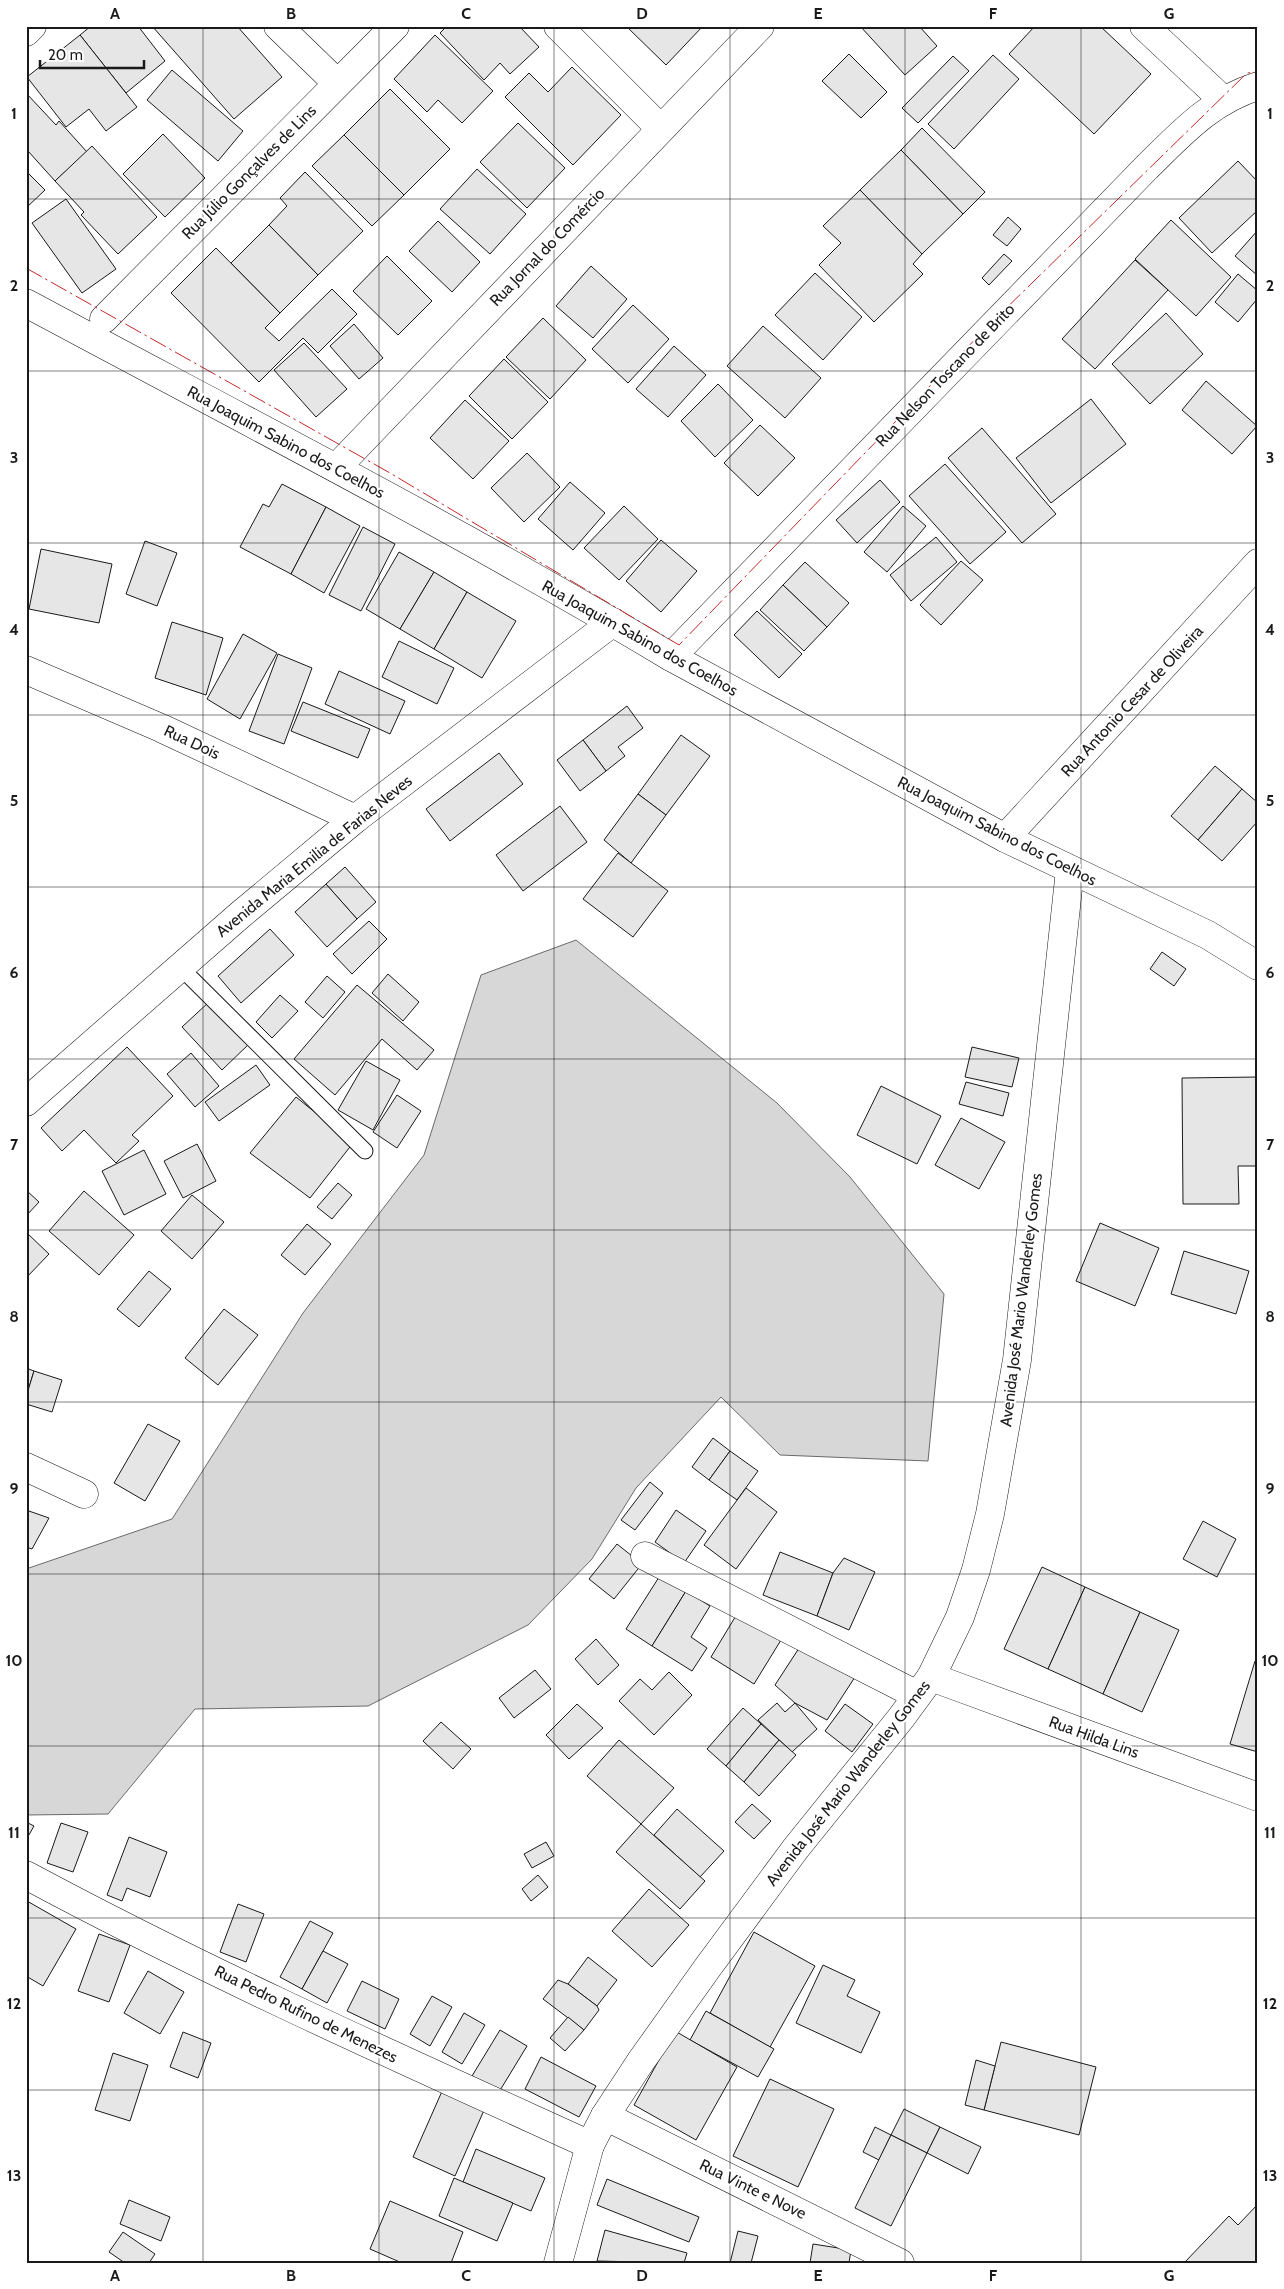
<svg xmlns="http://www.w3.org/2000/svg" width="1284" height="2289" font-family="Cabin,sans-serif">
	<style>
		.water { fill: #d7d7d7; stroke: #6a6a6a }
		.building { fill: #e6e6e6; stroke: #1a1a1a }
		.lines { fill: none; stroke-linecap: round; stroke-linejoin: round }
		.lane-casing { stroke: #1a1a1a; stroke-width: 17 }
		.street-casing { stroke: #1a1a1a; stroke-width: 29 }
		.secondary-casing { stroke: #1a1a1a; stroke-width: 29 }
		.lane { stroke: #fff; stroke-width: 15 }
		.street { stroke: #fff; stroke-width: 28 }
		.secondary { stroke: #fff; stroke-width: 28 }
		.power { stroke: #c62828; stroke-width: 1; stroke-dasharray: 18 4 2.5 4; stroke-linecap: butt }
		.grid { fill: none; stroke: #1a1a1a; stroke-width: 1; stroke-opacity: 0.55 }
		.labels { text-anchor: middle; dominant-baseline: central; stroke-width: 4; stroke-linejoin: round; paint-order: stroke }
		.street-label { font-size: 16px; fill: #1a1a1a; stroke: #fff }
		.neatline { fill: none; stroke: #1a1a1a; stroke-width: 2 }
		.grid-label { font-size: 16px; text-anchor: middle; font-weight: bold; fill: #1a1a1a }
	</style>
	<rect width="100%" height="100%" fill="#fff"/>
	<!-- water -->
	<path class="water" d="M576 940 777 1103 850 1177 944 1294 928 1461 780 1455 721 1397 636 1488 592 1559 528 1625 368 1706 195 1709 108 1814 26 1815V1569L172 1519 303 1313 424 1155 481 975Z"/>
	<!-- building -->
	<g class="building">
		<path d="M91 26H138L165 61 126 93 80 35Z"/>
		<path d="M152 26H237L282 77 234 119Z"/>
		<path d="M447 26H519L539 47 510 74 500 63 484 80 440 33Z"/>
		<path d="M626 26H703L666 65Z"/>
		<path d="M860 26H919L937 46 905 75Z"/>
		<path d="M1035 26H1100L1151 74 1094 134 1009 54Z"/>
		<path d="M80 35 137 107 106 131 89 109 66 127 27 77Z"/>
		<path d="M435 35 493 91 462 123 438 100 427 112 394 79Z"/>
		<path d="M849 54 887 92 861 118 822 81Z"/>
		<path d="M993 55 1019 79 954 149 928 124Z"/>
		<path d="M953 56 969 71 918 123 902 108Z"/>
		<path d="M572 67 621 115 573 165 505 97 529 73 548 92Z"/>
		<path d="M172 70 243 131 218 161 147 100Z"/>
		<path d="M390 89 450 149 404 195 344 135Z"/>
		<path d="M26 93 56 125 59 121 87 152 55 181 28 151 26 152Z"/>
		<path d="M518 123 565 168 527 208 480 162Z"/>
		<path d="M922 128 985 192 963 214 901 150Z"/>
		<path d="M163 134 205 178 165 217 123 174Z"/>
		<path d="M344 135 404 195 372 226 312 166Z"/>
		<path d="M92 146 157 217 118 254 81 215 84 212 55 181Z"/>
		<path d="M901 150 963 214 922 254 860 190Z"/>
		<path d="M1238 161 1258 182V210L1212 253 1179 218Z"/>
		<path d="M477 169 526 214 490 254 440 209Z"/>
		<path d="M26 171 45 190 26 208Z"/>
		<path d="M305 172 363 231 318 275 269 225 287 206 280 198Z"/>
		<path d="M860 190 922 254 913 264 923 274 874 322 819 265 841 243 823 226Z"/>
		<path d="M66 199 116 269 82 293 32 223Z"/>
		<path d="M1008 217 1021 229 1007 246 993 235Z"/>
		<path d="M1171 220 1231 277 1196 316 1135 259Z"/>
		<path d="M438 221 480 262 452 292 409 251Z"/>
		<path d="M269 225 318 275 280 313 231 263Z"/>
		<path d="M1258 230V276L1235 256Z"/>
		<path d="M216 248 280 313 265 328 279 341 332 289 357 314 318 353 303 338 259 382 171 293Z"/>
		<path d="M1004 254 1012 261 989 285 982 278Z"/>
		<path d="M387 256 432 301 398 335 353 291Z"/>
		<path d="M1135 260 1168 290 1095 369 1062 339Z"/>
		<path d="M591 266 627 299 593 338 556 306Z"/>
		<path d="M815 273 862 317 823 360 775 315Z"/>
		<path d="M1238 274 1258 291V298L1238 322 1215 302Z"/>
		<path d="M633 305 669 339 628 383 592 349Z"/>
		<path d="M1166 313 1203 354 1150 404 1112 364Z"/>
		<path d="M543 318 586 360 550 399 506 357Z"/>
		<path d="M354 324 383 358 359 379 330 346Z"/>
		<path d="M763 326 821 378 785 418 727 366Z"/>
		<path d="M304 343 347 389 316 417 274 370Z"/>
		<path d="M674 346 706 375 668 417 636 389Z"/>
		<path d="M504 359 548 402 512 439 469 396Z"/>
		<path d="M1206 381 1257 426 1232 454 1182 410Z"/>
		<path d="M718 384 753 420 715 457 681 421Z"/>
		<path d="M1091 399 1126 444 1051 503 1016 458Z"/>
		<path d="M465 400 509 441 473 479 430 438Z"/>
		<path d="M760 425 795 458 758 496 724 463Z"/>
		<path d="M982 428 1056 514 1022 543 948 458Z"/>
		<path d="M527 453 560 487 524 522 491 488Z"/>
		<path d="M945 464 1006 532 970 564 909 496Z"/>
		<path d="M880 480 900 502 857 543 836 520Z"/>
		<path d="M570 482 605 513 573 550 538 519Z"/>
		<path d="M282 484 326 507 291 574 240 547 263 504 269 507Z"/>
		<path d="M624 506 658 539 619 580 584 548Z"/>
		<path d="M903 506 926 526 887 572 864 552Z"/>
		<path d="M326 507 360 526 324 593 291 574Z"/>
		<path d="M363 527 395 544 361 611 329 595Z"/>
		<path d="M936 537 957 562 911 601 890 575Z"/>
		<path d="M661 540 697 571 661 612 626 581Z"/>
		<path d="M145 541 177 553 157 606 126 594Z"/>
		<path d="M41 549 112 564 99 623 29 609Z"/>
		<path d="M399 552 434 572 400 629 366 609Z"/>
		<path d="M961 561 983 580 941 625 920 605Z"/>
		<path d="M805 562 849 603 827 627 783 585Z"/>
		<path d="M434 572 467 592 434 649 400 629Z"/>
		<path d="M783 585 827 627 804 651 760 610Z"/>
		<path d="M467 592 516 621 482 678 434 649Z"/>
		<path d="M757 611 802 654 779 678 734 635Z"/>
		<path d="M172 622 223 638 206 695 155 678Z"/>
		<path d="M243 634 277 653 240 719 207 699Z"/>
		<path d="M399 641 454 668 437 704 382 677Z"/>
		<path d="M278 654 312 668 284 744 249 731Z"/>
		<path d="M339 671 405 701 390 734 325 704Z"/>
		<path d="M303 702 370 729 358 758 291 731Z"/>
		<path d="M627 706 643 728 618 747 625 756 606 771 583 740Z"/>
		<path d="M681 735 710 756 666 815 638 794Z"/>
		<path d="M583 740 606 771 580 791 557 760Z"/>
		<path d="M499 753 523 784 450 841 426 809Z"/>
		<path d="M1215 766 1242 789 1198 840 1171 816Z"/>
		<path d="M1242 789 1258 803V821L1222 861 1198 840Z"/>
		<path d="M638 794 666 815 631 863 604 840Z"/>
		<path d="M560 806 587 842 523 891 496 855Z"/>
		<path d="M618 853 668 891 633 937 583 899Z"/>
		<path d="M345 867 376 902 357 919 326 884Z"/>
		<path d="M326 884 357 919 327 947 295 912Z"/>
		<path d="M369 921 387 939 352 974 333 954Z"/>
		<path d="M270 929 294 955 241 1003 218 976Z"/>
		<path d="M1162 952 1186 969 1174 986 1150 969Z"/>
		<path d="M388 974 419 1002 403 1021 372 993Z"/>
		<path d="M327 976 345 992 323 1018 305 1002Z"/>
		<path d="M357 985 434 1050 417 1070 382 1039 335 1095 294 1059Z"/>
		<path d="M280 995 298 1011 272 1038 256 1022Z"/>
		<path d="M210 1001 250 1043 222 1070 182 1027Z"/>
		<path d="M127 1047 173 1096 132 1135 139 1141 116 1163 84 1130 62 1151 41 1128Z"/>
		<path d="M972 1047 1019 1058 1012 1087 965 1077Z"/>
		<path d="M191 1053 219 1086 195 1107 167 1074Z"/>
		<path d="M366 1061 400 1080 373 1130 338 1110Z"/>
		<path d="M256 1065 270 1085 219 1121 205 1102Z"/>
		<path d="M1258 1077V1166H1238L1239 1204H1183L1182 1078Z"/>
		<path d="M966 1082 1009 1093 1003 1116 959 1104Z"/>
		<path d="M881 1086 941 1116 917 1164 857 1135Z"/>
		<path d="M397 1095 421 1111 397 1148 373 1132Z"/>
		<path d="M296 1097 353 1143 310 1198 250 1153Z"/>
		<path d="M961 1118 1005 1142 979 1189 935 1165Z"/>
		<path d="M197 1144 216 1181 183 1198 164 1161Z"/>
		<path d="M144 1150 166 1194 124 1215 102 1171Z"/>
		<path d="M338 1183 352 1195 332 1219 317 1207Z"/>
		<path d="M26 1190 39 1202 26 1216Z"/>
		<path d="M84 1191 134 1235 99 1275 49 1231Z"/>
		<path d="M192 1195 224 1222 192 1259 161 1231Z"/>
		<path d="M1100 1223 1159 1248 1135 1306 1076 1281Z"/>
		<path d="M307 1224 331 1244 305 1275 281 1255Z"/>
		<path d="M27 1233 49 1254 26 1278V1234Z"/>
		<path d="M1184 1251 1249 1271 1236 1314 1171 1294Z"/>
		<path d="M149 1271 171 1289 139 1327 117 1309Z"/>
		<path d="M224 1309 258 1335 218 1385 185 1358Z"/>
		<path d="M26 1368 34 1371 26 1397Z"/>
		<path d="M34 1371 62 1380 52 1412 26 1404V1397Z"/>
		<path d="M148 1424 180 1441 145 1501 114 1483Z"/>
		<path d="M713 1438 730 1451 709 1480 692 1467Z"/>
		<path d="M730 1451 758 1471 737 1500 709 1480Z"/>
		<path d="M650 1482 663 1493 635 1530 621 1520Z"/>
		<path d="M746 1488 777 1512 736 1569 704 1545Z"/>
		<path d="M26 1510 49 1518 32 1549 26 1547Z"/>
		<path d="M676 1510 706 1531 684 1563 655 1542Z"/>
		<path d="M1203 1521 1236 1539 1217 1577 1183 1559Z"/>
		<path d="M617 1544 642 1564 614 1599 589 1579Z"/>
		<path d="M780 1552 833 1573 817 1616 763 1595Z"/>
		<path d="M844 1558 875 1572 849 1630 817 1616 833 1573Z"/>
		<path d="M1042 1567 1085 1587 1048 1669 1004 1649Z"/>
		<path d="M661 1574 686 1591 652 1646 626 1629Z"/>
		<path d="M1085 1587 1140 1612 1103 1694 1048 1669Z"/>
		<path d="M686 1591 710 1606 691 1637 707 1648 692 1671 652 1646Z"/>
		<path d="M1140 1612 1179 1630 1142 1712 1103 1694Z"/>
		<path d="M737 1614 781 1640 754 1684 711 1657Z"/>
		<path d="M596 1639 619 1665 598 1685 575 1659Z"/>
		<path d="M803 1642 855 1677 827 1720 795 1703 775 1685Z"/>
		<path d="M1255 1661 1258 1662V1752L1230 1744Z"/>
		<path d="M535 1670 551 1689 514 1718 499 1698Z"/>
		<path d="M669 1672 692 1695 654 1735 619 1701 640 1679 652 1690Z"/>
		<path d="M777 1703 785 1712 795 1703 817 1729 792 1752 758 1720Z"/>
		<path d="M577 1704 603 1728 569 1759 546 1735Z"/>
		<path d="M845 1704 873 1724 852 1752 825 1731Z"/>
		<path d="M743 1708 761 1724 726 1766 707 1749Z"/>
		<path d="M441 1722 471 1749 453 1769 423 1741Z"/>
		<path d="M761 1724 779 1740 744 1782 726 1766Z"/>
		<path d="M619 1740 674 1788 641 1824 587 1776Z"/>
		<path d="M779 1740 796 1755 759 1796 744 1782Z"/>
		<path d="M752 1804 771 1821 754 1839 735 1822Z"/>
		<path d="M677 1809 724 1851 700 1877 654 1835Z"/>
		<path d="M26 1822 34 1826 26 1840Z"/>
		<path d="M61 1823 88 1832 73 1872 47 1863Z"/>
		<path d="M641 1824 705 1881 680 1909 616 1852Z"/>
		<path d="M129 1837 167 1852 150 1897 127 1888 122 1901 107 1895Z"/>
		<path d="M546 1842 554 1856 532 1868 524 1854Z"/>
		<path d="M538 1875 548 1887 531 1901 522 1889Z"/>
		<path d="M649 1889 689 1925 652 1967 612 1931Z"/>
		<path d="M27 1901 76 1929 43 1986 26 1976Z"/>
		<path d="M238 1904 264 1914 246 1962 220 1952Z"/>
		<path d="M310 1921 333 1933 302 1989 280 1977Z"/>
		<path d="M754 1932 815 1966 770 2047 710 2013Z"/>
		<path d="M99 1934 130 1945 109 2002 78 1991Z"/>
		<path d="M323 1951 348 1964 327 2003 302 1989Z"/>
		<path d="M588 1957 617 1980 597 2006 568 1984Z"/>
		<path d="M823 1965 855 1980 847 1996 880 2012 861 2053 796 2023Z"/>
		<path d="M148 1971 184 1992 160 2034 124 2013Z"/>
		<path d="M558 1980 568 1984 597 2006 599 2010 584 2030 543 1999Z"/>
		<path d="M362 1981 399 1999 385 2029 347 2011Z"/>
		<path d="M432 1996 452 2007 430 2046 410 2034Z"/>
		<path d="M706 2011 774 2049 758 2077 690 2040Z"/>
		<path d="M464 2013 485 2025 462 2064 442 2052Z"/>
		<path d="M568 2017 584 2030 565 2051 550 2038Z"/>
		<path d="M500 2030 527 2046 499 2092 472 2076Z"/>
		<path d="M675 2031 737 2067 696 2140 634 2105Z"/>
		<path d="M183 2032 211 2043 198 2078 170 2067Z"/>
		<path d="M1001 2042 1096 2067 1079 2135 984 2110Z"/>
		<path d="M113 2053 148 2065 130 2121 95 2110Z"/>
		<path d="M541 2057 596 2086 579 2117 525 2089Z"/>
		<path d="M976 2060 995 2066 984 2110 965 2105Z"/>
		<path d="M770 2079 834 2109 798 2187 733 2156Z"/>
		<path d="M443 2089 485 2108 455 2176 413 2157Z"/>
		<path d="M904 2109 940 2127 927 2153 891 2135Z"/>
		<path d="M875 2127 891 2135 879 2160 863 2152Z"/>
		<path d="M940 2127 981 2147 968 2174 927 2153Z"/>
		<path d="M891 2135 927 2153 891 2226 855 2208Z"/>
		<path d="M476 2149 545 2178 531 2211 463 2182Z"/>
		<path d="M454 2178 513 2203 497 2241 439 2216Z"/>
		<path d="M607 2179 699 2217 689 2242 597 2205Z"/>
		<path d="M129 2200 170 2217 161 2241 120 2224Z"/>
		<path d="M390 2201 463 2232 451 2263H402L370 2249Z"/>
		<path d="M1258 2204V2263H1184L1229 2216 1238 2225Z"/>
		<path d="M605 2230 687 2253 684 2263 597 2261Z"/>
		<path d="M738 2231 758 2236 751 2263H730Z"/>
		<path d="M123 2232 155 2254 149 2263H125L109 2252Z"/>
		<path d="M813 2244 851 2250 849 2263H810Z"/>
	</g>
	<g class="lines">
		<defs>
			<path id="lane" d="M180 967 365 1151"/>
			<g id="street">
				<path d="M278 26 337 83"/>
				<path d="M558 26 660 128"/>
				<path d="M1144 26 1223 100"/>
				<path d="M26 32 32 26"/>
				<path d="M104 319 395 26"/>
				<path d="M336 468 760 26"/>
				<path d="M671 657 1005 838 1208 935 1258 966"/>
				<path d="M26 670 161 728 355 819"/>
				<path d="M1005 838 1258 563"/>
				<path d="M26 1102 240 915 355 819 613 622"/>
				<path d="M26 1467 84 1494"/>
				<path d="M645 1556 917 1695"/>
				<path d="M931 1677 1258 1797"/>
				<path d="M26 1875C210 1974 401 2059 590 2145"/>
				<path d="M605 2116 900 2263"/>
				<path d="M558 2263 590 2145 605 2116 641 2061 708 1967 796 1848 901 1718 931 1677 960 1617 976 1570 990 1514 1017 1360 1070 870"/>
			</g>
			<path id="secondary" d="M26 303C242 419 461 531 671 657L1147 167C1182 133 1210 101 1258 86"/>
		</defs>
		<!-- lane casing -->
		<use href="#lane" class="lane-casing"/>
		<!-- street casing -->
		<use href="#street" class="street-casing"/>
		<!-- secondary casing -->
		<use href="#secondary" class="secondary-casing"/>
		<!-- lane -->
		<use href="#lane" class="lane"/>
		<!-- street -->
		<use href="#street" class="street"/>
		<!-- secondary -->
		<use href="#secondary" class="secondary"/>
		<!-- power -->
		<path class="power" d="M26 268 390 473 679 645 989 325 1247 73 1258 72"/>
	</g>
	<!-- grid -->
	<path class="grid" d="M203 26V2263M379 26V2263M554 26V2263M730 26V2263M905 26V2263M1081 26V2263M26 199H1258M26 371H1258M26 543H1258M26 715H1258M26 887H1258M26 1059H1258M26 1230H1258M26 1402H1258M26 1574H1258M26 1746H1258M26 1918H1258M26 2090H1258"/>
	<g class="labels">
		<!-- street labels -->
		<g class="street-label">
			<text transform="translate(249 172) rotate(-45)">Rua Júlio Gonçalves de Lins</text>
			<text transform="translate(547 247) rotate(-46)">Rua Jornal do Comércio</text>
			<text transform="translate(945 375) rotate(-46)">Rua Nelson Toscano de Brito</text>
			<text transform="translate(286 442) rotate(28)">Rua Joaquim Sabino dos Coelhos</text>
			<text transform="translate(640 638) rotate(29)">Rua Joaquim Sabino dos Coelhos</text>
			<text transform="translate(1132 701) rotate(-47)">Rua Antonio Cesar de Oliveira</text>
			<text transform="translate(192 742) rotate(25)">Rua Dois</text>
			<text transform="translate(997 831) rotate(27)">Rua Joaquim Sabino dos Coelhos</text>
			<text transform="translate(314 856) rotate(-39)">Avenida Maria Emilia de Farias Neves</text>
			<text transform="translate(1021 1300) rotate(-83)">Avenida José Mario Wanderley Gomes</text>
			<text transform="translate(1094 1737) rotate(20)">Rua Hilda Lins</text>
			<text transform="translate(848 1783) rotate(-52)">Avenida José Mario Wanderley Gomes</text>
			<text transform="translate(306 2014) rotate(26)">Rua Pedro Rufino de Menezes</text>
			<text transform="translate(753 2189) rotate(26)">Rua Vinte e Nove</text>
		</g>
	</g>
	<!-- border -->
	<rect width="1284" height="2289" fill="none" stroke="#ffffff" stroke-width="55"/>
	<!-- scale -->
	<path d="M40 60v8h104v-8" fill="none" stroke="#1a1a1a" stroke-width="2.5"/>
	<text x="48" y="60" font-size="15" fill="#1a1a1a" stroke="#ffffff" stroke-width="4" paint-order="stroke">20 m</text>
	<rect x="28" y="28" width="1228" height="2234" class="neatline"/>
	<g class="grid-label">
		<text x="115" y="19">A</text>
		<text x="291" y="19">B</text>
		<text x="466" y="19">C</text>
		<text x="642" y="19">D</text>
		<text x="818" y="19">E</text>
		<text x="993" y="19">F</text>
		<text x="1169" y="19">G</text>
		<text x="14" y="119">1</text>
		<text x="1270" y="119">1</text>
		<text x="14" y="291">2</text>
		<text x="1270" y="291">2</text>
		<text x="14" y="463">3</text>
		<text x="1270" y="463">3</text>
		<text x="14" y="635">4</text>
		<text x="1270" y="635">4</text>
		<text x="14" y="806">5</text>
		<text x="1270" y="806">5</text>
		<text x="14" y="978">6</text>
		<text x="1270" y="978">6</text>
		<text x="14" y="1150">7</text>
		<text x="1270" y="1150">7</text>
		<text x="14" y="1322">8</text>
		<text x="1270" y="1322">8</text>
		<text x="14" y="1494">9</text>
		<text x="1270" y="1494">9</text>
		<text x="14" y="1666">10</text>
		<text x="1270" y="1666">10</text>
		<text x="14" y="1838">11</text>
		<text x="1270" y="1838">11</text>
		<text x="14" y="2009">12</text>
		<text x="1270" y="2009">12</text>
		<text x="14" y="2181">13</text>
		<text x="1270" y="2181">13</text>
		<text x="115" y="2281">A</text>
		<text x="291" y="2281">B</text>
		<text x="466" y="2281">C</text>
		<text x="642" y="2281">D</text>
		<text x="818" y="2281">E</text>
		<text x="993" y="2281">F</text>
		<text x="1169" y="2281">G</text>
	</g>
</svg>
